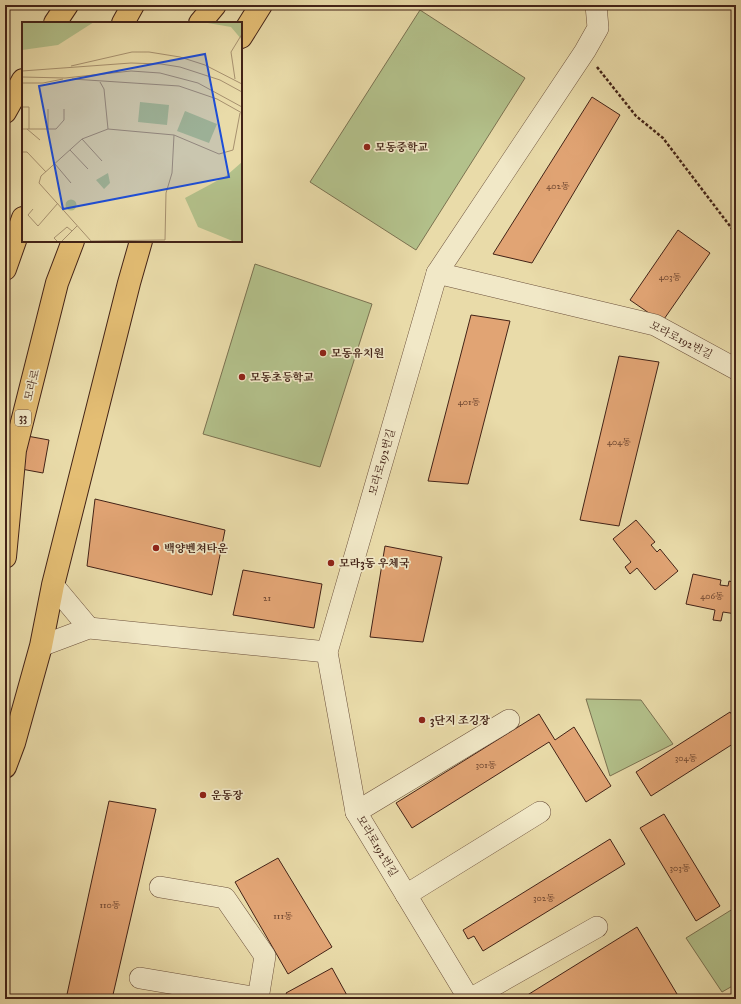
<svg xmlns="http://www.w3.org/2000/svg" width="741" height="1004" font-family="'IM FELL Great Primer','Noto Serif KR',serif">
	<style>
		.green { fill: #b3c18b; stroke: #7b7251 }
		.building { fill: #e1a474; stroke: #432317 }
		.lines { fill: none; stroke-linecap: round; stroke-linejoin: round }
		.minor-casing { stroke: #6c513c; stroke-width: 22 }
		.major-casing { stroke: #432317; stroke-width: 24 }
		.highway-casing { stroke: #432317; stroke-width: 24 }
		.path { stroke: #432317; stroke-width: 2.5; stroke-dasharray: 3 2; stroke-linecap: butt }
		.minor { stroke: #f1e8c7; stroke-width: 21 }
		.major { stroke: #e4be74; stroke-width: 22 }
		.highway { stroke: #e4be74; stroke-width: 22 }
		.poi-dot { fill: #8f2418; stroke: #f1e8c7; stroke-width: 1.5 }
		.labels { text-anchor: middle; dominant-baseline: central; stroke-width: 3.5; stroke-linejoin: round; paint-order: stroke }
		.number-label { font-size: 9px; fill: #6a432e }
		.shield { fill: #f1e8c7; stroke: #775e4c; stroke-width: 1 }
		.shield-label { font-size: 10px; font-weight: bold; fill: #432317 }
		.poi-label { font-size: 11px; font-weight: bold; fill: #432317; stroke: #f1e8c7; text-anchor: start }
		.street-label { font-size: 11px; fill: #432317; stroke: #f1e8c7 }
		.inset-road { fill: none; stroke: #a7916f; stroke-width: 1 }
		.view { fill: #1d4ed8; fill-opacity: 0.15; stroke: #1d4ed8; stroke-width: 2 }
		.inset-edge { fill: none; stroke: #432317; stroke-width: 2 }
	</style>
	<rect width="100%" height="100%" fill="#e9dba9"/>
	<filter id="stains"><feTurbulence type="fractalNoise" baseFrequency=".005" numOctaves="4"/><feColorMatrix values="0 0 0 0 .2 0 0 0 0 .09 0 0 0 0 .02 0 0 0 .5 -.17"/></filter>
	<radialGradient id="worn" r=".72"><stop offset=".6" stop-color="#630" stop-opacity="0"/><stop offset="1" stop-color="#630" stop-opacity=".3"/></radialGradient>
	<!-- green -->
	<g class="green">
		<path d="M420 10 525 78 416 250 310 182Z"/>
		<path d="M255 264 372 304 320 467 203 434Z"/>
		<path d="M586 699 641 700 673 744 610 776Z"/>
		<path d="M736 907V984L722 992 686 938Z"/>
	</g>
	<!-- building -->
	<g class="building">
		<path d="M592 97 620 115 532 263 493 254Z"/>
		<path d="M678 230 710 253 662 322 630 300Z"/>
		<path d="M471 315 510 321 468 484 428 481Z"/>
		<path d="M619 356 659 362 619 526 580 520Z"/>
		<path d="M5 432 49 440 43 473 5 466Z"/>
		<path d="M95 499 225 530 212 595 87 566Z"/>
		<path d="M636 520 655 542 651 545 657 552 660 549 678 571 655 590 637 568 630 574 625 567 631 562 613 539Z"/>
		<path d="M385 546 442 557 423 642 370 637Z"/>
		<path d="M243 570 322 584 314 628 233 615Z"/>
		<path d="M693 574 721 580 720 585 728 586 729 581 736 583V614L723 612 721 621 713 620 715 610 686 604Z"/>
		<path d="M730 712 736 721V742L651 796 636 772Z"/>
		<path d="M539 714 555 740 574 727 611 786 586 802 549 742 412 828 396 803Z"/>
		<path d="M109 801 156 809 112 999H66Z"/>
		<path d="M664 814 720 906 696 921 640 828Z"/>
		<path d="M610 839 625 864 483 951 474 936 468 939 463 930Z"/>
		<path d="M278 858 332 947 288 974 235 882Z"/>
		<path d="M637 927 680 999H521Z"/>
		<path d="M332 968 349 999H289L286 993Z"/>
	</g>
	<g class="lines">
		<defs>
			<g id="minor">
				<path d="M437 273 585 51 598 28 596 5"/>
				<path d="M53 585 89 628"/>
				<path d="M41 646 89 628 327 652"/>
				<path d="M356 812 509 720"/>
				<path d="M160 887 225 898 265 956 258 999"/>
				<path d="M406 895 540 812"/>
				<path d="M140 978 258 998"/>
				<path d="M469 999 356 812 327 652 437 273 655 325 736 369"/>
				<path d="M470 999 597 927"/>
			</g>
			<g id="major">
				<path d="M55 23 67 5"/>
				<path d="M241 37 261 5"/>
				<path d="M5 112 23 80"/>
				<path d="M5 767 14 743 41 646 53 585 129 283 141 241"/>
			</g>
			<g id="highway">
				<path d="M123 23 133 5"/>
				<path d="M200 23 215 5"/>
				<path d="M5 269 23 218"/>
				<path d="M5 557 15 450 57 283 73 241"/>
			</g>
		</defs>
		<!-- minor casing -->
		<use href="#minor" class="minor-casing"/>
		<!-- major casing -->
		<use href="#major" class="major-casing"/>
		<!-- highway casing -->
		<use href="#highway" class="highway-casing"/>
		<!-- path -->
		<path class="path" d="M597 67 636 116 663 138 736 234"/>
		<!-- minor -->
		<use href="#minor" class="minor"/>
		<!-- major -->
		<use href="#major" class="major"/>
		<!-- highway -->
		<use href="#highway" class="highway"/>
	</g>
	<!-- markers -->
	<g class="poi-dot">
		<circle cx="367" cy="147" r="4"/>
		<circle cx="323" cy="353" r="4"/>
		<circle cx="242" cy="377" r="4"/>
		<circle cx="156" cy="548" r="4"/>
		<circle cx="331" cy="563" r="4"/>
		<circle cx="422" cy="720" r="4"/>
		<circle cx="203" cy="795" r="4"/>
	</g>
	<g class="labels">
		<!-- number labels -->
		<g class="number-label">
			<text x="558" y="185">402동</text>
			<text x="670" y="276">403동</text>
			<text x="469" y="401">401동</text>
			<text x="619" y="441">404동</text>
			<text x="712" y="595">406동</text>
			<text x="267" y="597">21</text>
			<text x="686" y="757">304동</text>
			<text x="486" y="764">301동</text>
			<text x="680" y="867">303동</text>
			<text x="544" y="897">302동</text>
			<text x="110" y="904">110동</text>
			<text x="283" y="915">111동</text>
		</g>
		<!-- shield labels -->
		<rect class="shield" x="15" y="410" width="16" height="16" rx="3"/>
		<g class="shield-label">
			<text x="23" y="418">33</text>
		</g>
		<!-- poi labels -->
		<g class="poi-label">
			<text x="375" y="147">모동중학교</text>
			<text x="331" y="353">모동유치원</text>
			<text x="250" y="377">모동초등학교</text>
			<text x="164" y="548">백양벤쳐타운</text>
			<text x="339" y="563">모라3동 우체국</text>
			<text x="430" y="720">3단지 조깅장</text>
			<text x="211" y="795">운동장</text>
		</g>
		<!-- street labels -->
		<g class="street-label">
			<text transform="translate(681 340) rotate(27)">모라로192번길</text>
			<text transform="translate(32 385) rotate(-76)">모라로</text>
			<text transform="translate(382 462) rotate(-74)">모라로192번길</text>
			<text transform="translate(377 846) rotate(59)">모라로192번길</text>
		</g>
	</g>
	<!-- overview -->
	<g transform="translate(22 22)">
		<rect width="220" height="220" fill="#e9dba9"/>
		<path d="M0 0H72L36 23 0 28ZM180 0H220V18L209 5ZM118 80 147 83 145 103 116 100ZM163 89 195 102 187 121 155 109ZM220 140V220H213L176 205 163 176 204 154ZM86 151 88 161 82 167 74 158ZM43.5 183a5.5 5.5 0 1 1 11 0a5.5 5.5 0 1 1-11 0Z" fill="#b3c18b"/>
		<path class="inset-road" d="M49 44 110 30H127L158 35 183 43 220 62M0 49 109 41 139 42 158 45 198 58 220 70M0 55 43 56 109 49 138 51 176 61 220 85M50 57 157 64 195 77 220 91M213 57 209 30 220 12M78 60 82 67 86 107M0 61H21L41 57M0 85H7V107M26 87V107M0 107H34L42 98V87M5 107 18 118M86 107 152 113 150 151 144 171 143 218 69 219 17 161 19 154 60 117ZM152 113 197 132 211 128 218 91M60 117 80 139M48 128 66 147M0 130H5L24 150M33 142 49 161M11 187 6 193 16 204 36 181M36 220 32 216 45 205 50 209M39 220 55 204"/>
		<path class="view" d="M183 32 207 155 41 187 17 64Z"/>
		<rect width="220" height="220" class="inset-edge"/>
	</g>
	<!-- margin -->
	<rect width="741" height="1004" fill="none" stroke="#e9dba9" stroke-width="20"/>
	<rect x="6" y="6" width="729" height="992" fill="none" stroke="#432317" stroke-width="2"/>
	<rect x="10" y="10" width="721" height="984" fill="none" stroke="#432317"/>
	<rect width="100%" height="100%" filter="url(#stains)"/>
	<rect width="100%" height="100%" fill="url(#worn)"/>
</svg>
